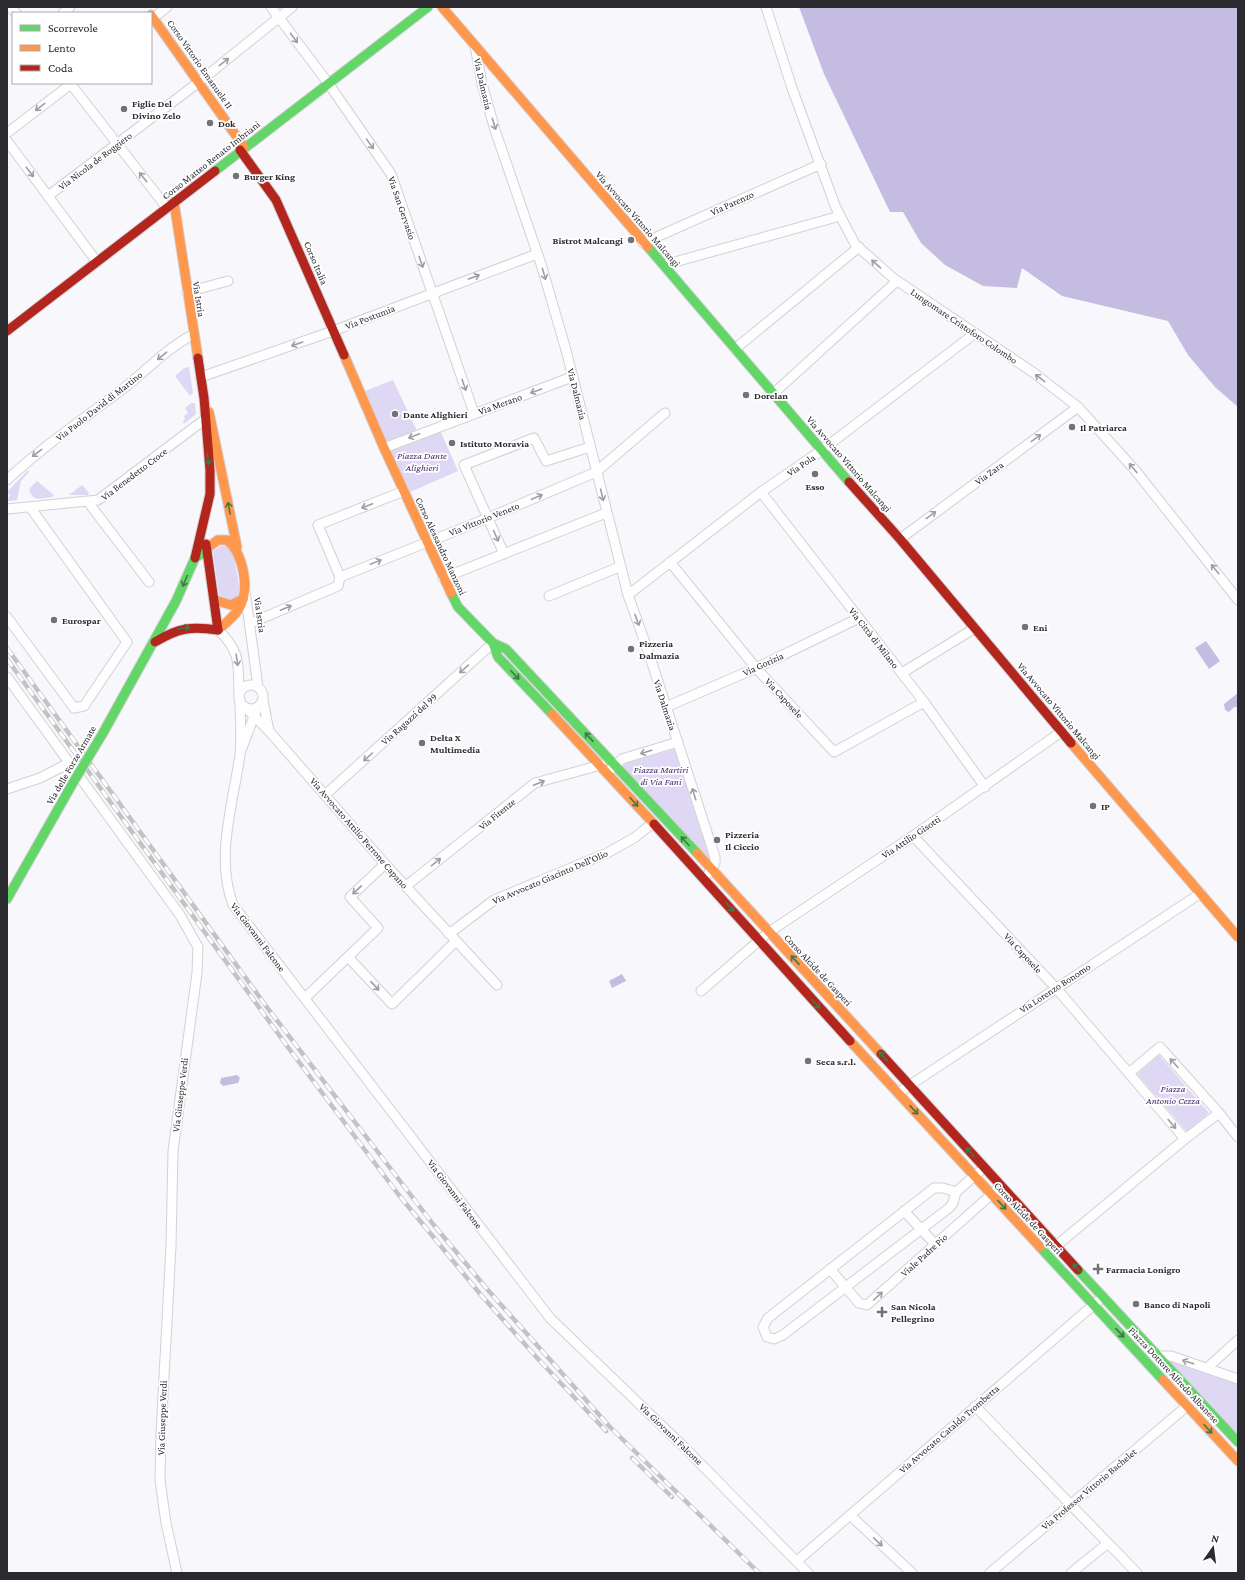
<svg xmlns="http://www.w3.org/2000/svg" width="1245" height="1580" font-family="'Crimson Pro',serif">
	<style>
		.green { fill: #dfd8f4 }
		.water { fill: #c5bce2 }
		.lines { fill: none; stroke-linecap: round; stroke-linejoin: round }
		.street-casing { stroke: #d2d1d5; stroke-width: 11 }
		.fast-casing { stroke: #d2d1d5; stroke-width: 11 }
		.slow-casing { stroke: #d2d1d5; stroke-width: 11 }
		.jam-casing { stroke: #d2d1d5; stroke-width: 11 }
		.street { stroke: #fefeff; stroke-width: 9 }
		.fast { stroke: #63d668; stroke-width: 9 }
		.slow { stroke: #ff974d; stroke-width: 9 }
		.jam { stroke: #b3261e; stroke-width: 9 }
		.rail-casing { stroke: #c3c3c4; stroke-width: 4.5 }
		.rail { stroke: #fff; stroke-width: 3; stroke-dasharray: 9; stroke-linecap: butt }
		.fast-bridge-casing { stroke: #d2d1d5; stroke-width: 11; stroke-linecap: butt }
		.fast-bridge { stroke: #63d668; stroke-width: 9 }
		.oneway { stroke: #9f9fa1 }
		.oneway2 { stroke: #447748 }
		.poi-dot { fill: #737276; stroke: #fff; stroke-width: 1.5 }
		.labels { text-anchor: middle; dominant-baseline: central; stroke-width: 3.5; stroke-linejoin: round; paint-order: stroke }
		.street-label { font-size: 10px; fill: #2b2a2e; stroke: #fff }
		.poi-label { font-size: 10px; font-weight: bold; fill: #2b2a2e; stroke: #fff; text-anchor: start }
		.park-label { font-size: 10px; font-style: italic; fill: #432d6c; stroke: #fff }
	</style>
	<rect width="100%" height="100%" fill="#f8f7fc"/>
	<!-- green -->
	<g class="green">
		<path d="M189 367 193 393 190 396 175 376 184 368Z"/>
		<path d="M393 380 420 437 440 430 458 471 408 493 365 391Z"/>
		<path d="M191 403H195L196 414 184 424 183 421 185 419 184 416 188 413 185 408Z"/>
		<path d="M28 470 29 472 21 481 17 500 7 501 10 495 7 492Z"/>
		<path d="M37 481 54 495 52 497 38 499 33 497 29 491 30 488Z"/>
		<path d="M82 485 89 493 88 495H69Z"/>
		<path d="M221 546H227L233 551 240 591 238 597 232 600 219 595 213 551Z"/>
		<path d="M675 749 709 856V860L623 766 626 763Z"/>
		<path d="M1159 1055 1209 1113 1187 1132 1137 1074Z"/>
		<path d="M1174 1360 1238 1384V1438L1166 1361Z"/>
	</g>
	<!-- water -->
	<g class="water">
		<path d="M799 7H1238V407L1215 387 1188 355 1168 321 1062 296 1022 268 1017 288 983 286 945 265 921 243 903 212H890L824 74Z"/>
		<path d="M1206 641 1220 661 1209 669 1195 648Z"/>
		<path d="M1238 693V707H1234L1229 712 1225 710 1224 704Z"/>
		<path d="M622 974 626 981 612 988 609 981Z"/>
		<path d="M237 1075 240 1078 238 1083 223 1086 220 1083 221 1078Z"/>
	</g>
	<g class="lines">
		<defs>
			<g id="street">
				<path d="M10 7 16 13"/>
				<path d="M271 7 328 83 391 174 474 413"/>
				<path d="M766 7 792 88 836 208 855 244 893 278 1034 373 1078 407 1135 470 1238 600"/>
				<path d="M63 13 70 7"/>
				<path d="M151 20 167 7"/>
				<path d="M475 46 482 84 495 130 541 264 566 350 628 595 648 651 715 857V863L709 873"/>
				<path d="M70 83 167 208"/>
				<path d="M7 133 71 84"/>
				<path d="M7 141 97 262"/>
				<path d="M48 196 199 82 292 7"/>
				<path d="M643 243 821 164"/>
				<path d="M664 265 840 216"/>
				<path d="M187 292 228 281"/>
				<path d="M735 349 859 247"/>
				<path d="M201 377 333 331 537 254"/>
				<path d="M774 393 897 281"/>
				<path d="M384 448 572 377"/>
				<path d="M7 480C43 446 85 418 124 388 147 370 167 348 194 334"/>
				<path d="M761 492 924 702 985 787"/>
				<path d="M88 502 149 582"/>
				<path d="M7 509 98 500 204 420"/>
				<path d="M900 539 1078 407"/>
				<path d="M504 554 464 465 534 438 546 461 590 447"/>
				<path d="M670 562 756 668 834 752 924 702"/>
				<path d="M340 577 488 518 596 472 665 413"/>
				<path d="M340 577 318 525 404 491"/>
				<path d="M443 578 606 513"/>
				<path d="M245 591 258 687"/>
				<path d="M628 595 761 492 822 450 974 334"/>
				<path d="M549 596 619 567"/>
				<path d="M7 617 74 708 84 706 127 642 30 507"/>
				<path d="M251 623 338 586 340 577"/>
				<path d="M218 630C242 652 238 666 239 696"/>
				<path d="M902 673 975 628"/>
				<path d="M7 677 180 915 198 947 197 973 173 1151 171 1246 161 1433 160 1480 166 1523 177 1573"/>
				<circle cx="251" cy="697" r="12"/>
				<path d="M240 700C240 718 242 737 240 755 233 804 215 857 233 905L550 1318 685 1448 808 1573"/>
				<path d="M263 700 269 731"/>
				<path d="M245 707 269 731 385 864 497 985"/>
				<path d="M666 707 756 668 859 618"/>
				<path d="M242 748 256 711"/>
				<path d="M611 769 622 759 678 742"/>
				<path d="M7 789 40 778 69 763"/>
				<path d="M325 795 493 643"/>
				<path d="M913 836 1056 988 1185 1139 1219 1113 1160 1047 1129 1073"/>
				<path d="M406 886 535 783 601 765"/>
				<path d="M449 934 494 900 607 853 634 838 653 823"/>
				<path d="M348 957 392 1004 456 941"/>
				<path d="M701 991 769 932 913 836 1061 732"/>
				<path d="M305 998 378 928 350 897 385 864"/>
				<path d="M898 1093 1201 893"/>
				<path d="M1219 1113 1238 1137"/>
				<path d="M934 1188H943L956 1192 953 1203 949 1208 783 1335 774 1339 767 1337 763 1327 768 1318Z"/>
				<path d="M956 1192 979 1172"/>
				<path d="M904 1211 935 1244"/>
				<path d="M1056 1246 1185 1139"/>
				<path d="M830 1269 859 1303 867 1305 1001 1186"/>
				<path d="M1157 1356H1171L1238 1379"/>
				<path d="M1207 1368 1238 1340"/>
				<path d="M975 1406 1137 1573"/>
				<path d="M850 1515 912 1573"/>
				<path d="M797 1561 1098 1301"/>
				<path d="M990 1573 1187 1406"/>
				<path d="M1071 1573 1108 1543"/>
			</g>
			<g id="fast">
				<path d="M215 171 428 7"/>
				<path d="M648 247 849 482"/>
				<path d="M451 593 458 607 493 643 498 657 552 714"/>
				<path d="M493 643 506 649 697 853"/>
				<path d="M103 733 176 601 195 558 207 550"/>
				<path d="M7 899 74 781"/>
				<path d="M1040 1247 1163 1380"/>
				<path d="M1078 1270 1238 1442"/>
			</g>
			<g id="slow">
				<path d="M442 7 648 247"/>
				<path d="M151 15 244 147"/>
				<path d="M174 202 198 358"/>
				<path d="M344 355 384 448 451 593"/>
				<path d="M209 412 237 547"/>
				<path d="M207 548 218 540H227C243 553 250 588 240 607 235 616 226 623 218 630"/>
				<path d="M215 600 231 605 243 599"/>
				<path d="M552 714 654 824"/>
				<path d="M1071 743 1238 937"/>
				<path d="M697 853 881 1054"/>
				<path d="M850 1041 1040 1247"/>
				<path d="M1163 1380 1238 1461"/>
			</g>
			<g id="jam">
				<path d="M240 150 276 200 344 355"/>
				<path d="M7 331 215 171"/>
				<path d="M849 482 900 539 1071 743"/>
				<path d="M206 544 218 630"/>
				<path d="M195 558 210 494V470L204 398 198 358"/>
				<path d="M155 642C178 628 191 626 218 630"/>
				<path d="M654 824 850 1041"/>
				<path d="M881 1054 1078 1270"/>
			</g>
		</defs>
		<!-- street casing -->
		<use href="#street" class="street-casing"/>
		<!-- fast casing -->
		<use href="#fast" class="fast-casing"/>
		<!-- slow casing -->
		<use href="#slow" class="slow-casing"/>
		<!-- jam casing -->
		<use href="#jam" class="jam-casing"/>
		<!-- street -->
		<use href="#street" class="street"/>
		<!-- fast -->
		<use href="#fast" class="fast"/>
		<!-- slow -->
		<use href="#slow" class="slow"/>
		<!-- jam -->
		<use href="#jam" class="jam"/>
		<defs>
			<g id="rail">
				<path d="M7 648 266 1006 433 1224 487 1289 610 1427 759 1573"/>
				<path d="M7 659 287 1046 398 1194 481 1295 539 1360 606 1431"/>
				<path d="M632 1458 672 1497"/>
			</g>
		</defs>
		<!-- rail casing -->
		<use href="#rail" class="rail-casing"/>
		<!-- rail -->
		<use href="#rail" class="rail"/>
		<defs>
			<path id="fast-bridge" d="M74 781 103 733"/>
		</defs>
		<!-- fast-bridge casing -->
		<use href="#fast-bridge" class="fast-bridge-casing"/>
		<!-- fast-bridge -->
		<use href="#fast-bridge" class="fast-bridge"/>
	</g>
	<!-- one-way arrows -->
	<defs><path id="oneway-shaft" d="M-6 0H5M1.5-3L5.5 0L1.5 3" fill="none" stroke-width="1.6" stroke-linecap="round" stroke-linejoin="round"/></defs>
	<g class="oneway">
		<use href="#oneway-shaft" transform="translate(294 38) rotate(53)"/>
		<use href="#oneway-shaft" transform="translate(224 62) rotate(-38)"/>
		<use href="#oneway-shaft" transform="translate(40 107) rotate(142)"/>
		<use href="#oneway-shaft" transform="translate(494 124) rotate(73)"/>
		<use href="#oneway-shaft" transform="translate(370 144) rotate(55)"/>
		<use href="#oneway-shaft" transform="translate(30 172) rotate(53)"/>
		<use href="#oneway-shaft" transform="translate(143 177) rotate(-128)"/>
		<use href="#oneway-shaft" transform="translate(421 262) rotate(71)"/>
		<use href="#oneway-shaft" transform="translate(876 264) rotate(-139)"/>
		<use href="#oneway-shaft" transform="translate(544 274) rotate(74)"/>
		<use href="#oneway-shaft" transform="translate(474 277) rotate(-20)"/>
		<use href="#oneway-shaft" transform="translate(297 344) rotate(161)"/>
		<use href="#oneway-shaft" transform="translate(162 356) rotate(140)"/>
		<use href="#oneway-shaft" transform="translate(1040 378) rotate(-143)"/>
		<use href="#oneway-shaft" transform="translate(464 385) rotate(71)"/>
		<use href="#oneway-shaft" transform="translate(536 391) rotate(160)"/>
		<use href="#oneway-shaft" transform="translate(414 436) rotate(159)"/>
		<use href="#oneway-shaft" transform="translate(1036 438) rotate(-36)"/>
		<use href="#oneway-shaft" transform="translate(37 453) rotate(143)"/>
		<use href="#oneway-shaft" transform="translate(1133 468) rotate(-130)"/>
		<use href="#oneway-shaft" transform="translate(602 495) rotate(76)"/>
		<use href="#oneway-shaft" transform="translate(537 497) rotate(-23)"/>
		<use href="#oneway-shaft" transform="translate(367 506) rotate(159)"/>
		<use href="#oneway-shaft" transform="translate(931 515) rotate(-36)"/>
		<use href="#oneway-shaft" transform="translate(496 536) rotate(66)"/>
		<use href="#oneway-shaft" transform="translate(376 562) rotate(-22)"/>
		<use href="#oneway-shaft" transform="translate(1215 569) rotate(-129)"/>
		<use href="#oneway-shaft" transform="translate(286 608) rotate(-23)"/>
		<use href="#oneway-shaft" transform="translate(637 620) rotate(70)"/>
		<use href="#oneway-shaft" transform="translate(237 660) rotate(82)"/>
		<use href="#oneway-shaft" transform="translate(464 669) rotate(138)"/>
		<use href="#oneway-shaft" transform="translate(646 752) rotate(163)"/>
		<use href="#oneway-shaft" transform="translate(368 757) rotate(138)"/>
		<use href="#oneway-shaft" transform="translate(539 783) rotate(-21)"/>
		<use href="#oneway-shaft" transform="translate(694 794) rotate(-107)"/>
		<use href="#oneway-shaft" transform="translate(436 862) rotate(-39)"/>
		<use href="#oneway-shaft" transform="translate(357 890) rotate(137)"/>
		<use href="#oneway-shaft" transform="translate(375 986) rotate(47)"/>
		<use href="#oneway-shaft" transform="translate(1174 1063) rotate(-132)"/>
		<use href="#oneway-shaft" transform="translate(1172 1124) rotate(50)"/>
		<use href="#oneway-shaft" transform="translate(878 1296) rotate(-42)"/>
		<use href="#oneway-shaft" transform="translate(1188 1362) rotate(-162)"/>
		<use href="#oneway-shaft" transform="translate(878 1542) rotate(43)"/>
	</g>
	<g class="oneway2">
		<use href="#oneway-shaft" transform="translate(208 459) rotate(83)"/>
		<use href="#oneway-shaft" transform="translate(229 508) rotate(-101)"/>
		<use href="#oneway-shaft" transform="translate(185 581) rotate(113)"/>
		<use href="#oneway-shaft" transform="translate(184 628) rotate(-9)"/>
		<use href="#oneway-shaft" transform="translate(515 675) rotate(46)"/>
		<use href="#oneway-shaft" transform="translate(589 737) rotate(-133)"/>
		<use href="#oneway-shaft" transform="translate(634 802) rotate(48)"/>
		<use href="#oneway-shaft" transform="translate(685 841) rotate(-132)"/>
		<use href="#oneway-shaft" transform="translate(730 907) rotate(48)"/>
		<use href="#oneway-shaft" transform="translate(795 960) rotate(-133)"/>
		<use href="#oneway-shaft" transform="translate(816 1004) rotate(48)"/>
		<use href="#oneway-shaft" transform="translate(883 1056) rotate(-133)"/>
		<use href="#oneway-shaft" transform="translate(914 1110) rotate(47)"/>
		<use href="#oneway-shaft" transform="translate(970 1152) rotate(-132)"/>
		<use href="#oneway-shaft" transform="translate(1002 1205) rotate(47)"/>
		<use href="#oneway-shaft" transform="translate(1077 1268) rotate(-132)"/>
		<use href="#oneway-shaft" transform="translate(1120 1333) rotate(47)"/>
		<use href="#oneway-shaft" transform="translate(1208 1429) rotate(48)"/>
	</g>
	<!-- markers -->
	<g class="poi-dot">
		<circle cx="124" cy="109" r="4"/>
		<circle cx="210" cy="123" r="4"/>
		<circle cx="236" cy="176" r="4"/>
		<circle cx="631" cy="240" r="4"/>
		<circle cx="746" cy="395" r="4"/>
		<circle cx="395" cy="414" r="4"/>
		<circle cx="1072" cy="427" r="4"/>
		<circle cx="452" cy="443" r="4"/>
		<circle cx="815" cy="474" r="4"/>
		<circle cx="54" cy="620" r="4"/>
		<circle cx="1025" cy="627" r="4"/>
		<circle cx="631" cy="649" r="4"/>
		<circle cx="422" cy="743" r="4"/>
		<circle cx="1093" cy="806" r="4"/>
		<circle cx="717" cy="840" r="4"/>
		<circle cx="808" cy="1061" r="4"/>
		<path d="M1096 1263h4v4h4v4h-4v4h-4v-4h-4v-4h4z"/>
		<circle cx="1136" cy="1304" r="4"/>
		<path d="M880 1306h4v4h4v4h-4v4h-4v-4h-4v-4h4z"/>
	</g>
	<g class="labels">
		<!-- street labels -->
		<g class="street-label">
			<text transform="translate(200 64) rotate(55)">Corso Vittorio Emanuele II</text>
			<text transform="translate(483 84) rotate(77)">Via Dalmazia</text>
			<text transform="translate(211 160) rotate(-38)">Corso Matteo Renato Imbriani</text>
			<text transform="translate(95 161) rotate(-37)">Via Nicola de Roggiero</text>
			<text transform="translate(732 203) rotate(-24)">Via Parenzo</text>
			<text transform="translate(402 208) rotate(71)">Via San Gervasio</text>
			<text transform="translate(638 219) rotate(49)">Via Avvocato Vittorio Malcangi</text>
			<text transform="translate(316 263) rotate(67)">Corso Italia</text>
			<text transform="translate(199 299) rotate(81)">Via Istria</text>
			<text transform="translate(370 317) rotate(-21)">Via Postumia</text>
			<text transform="translate(964 326) rotate(34)">Lungomare Cristoforo Colombo</text>
			<text transform="translate(577 394) rotate(76)">Via Dalmazia</text>
			<text transform="translate(500 404) rotate(-20)">Via Merano</text>
			<text transform="translate(99 406) rotate(-38)">Via Paolo David di Martino</text>
			<text transform="translate(849 464) rotate(49)">Via Avvocato Vittorio Malcangi</text>
			<text transform="translate(801 465) rotate(-34)">Via Pola</text>
			<text transform="translate(989 473) rotate(-36)">Via Zara</text>
			<text transform="translate(134 474) rotate(-37)">Via Benedetto Croce</text>
			<text transform="translate(484 519) rotate(-22)">Via Vittorio Veneto</text>
			<text transform="translate(441 546) rotate(65)">Corso Alessandro Manzoni</text>
			<text transform="translate(260 615) rotate(82)">Via Istria</text>
			<text transform="translate(874 638) rotate(52)">Via Città di Milano</text>
			<text transform="translate(763 664) rotate(-25)">Via Gorizia</text>
			<text transform="translate(784 698) rotate(47)">Via Caposele</text>
			<text transform="translate(665 705) rotate(72)">Via Dalmazia</text>
			<text transform="translate(1059 711) rotate(50)">Via Avvocato Vittorio Malcangi</text>
			<text transform="translate(409 719) rotate(-42)">Via Ragazzi del 99</text>
			<text transform="translate(71 765) rotate(-60)">Via delle Forze Armate</text>
			<text transform="translate(497 814) rotate(-39)">Via Firenze</text>
			<text transform="translate(359 833) rotate(49)">Via Avvocato Attilio Perrone Capano</text>
			<text transform="translate(911 837) rotate(-34)">Via Attilio Gisotti</text>
			<text transform="translate(550 877) rotate(-23)">Via Avvocato Giacinto Dell'Olio</text>
			<text transform="translate(258 937) rotate(53)">Via Giovanni Falcone</text>
			<text transform="translate(1023 953) rotate(47)">Via Caposele</text>
			<text transform="translate(818 970) rotate(47)">Corso Alcide de Gasperi</text>
			<text transform="translate(1055 988) rotate(-33)">Via Lorenzo Bonomo</text>
			<text transform="translate(180 1095) rotate(-83)">Via Giuseppe Verdi</text>
			<text transform="translate(455 1194) rotate(53)">Via Giovanni Falcone</text>
			<text transform="translate(1028 1218) rotate(47)">Corso Alcide de Gasperi</text>
			<text transform="translate(924 1255) rotate(-42)">Viale Padre Pio</text>
			<text transform="translate(1174 1375) rotate(47)">Piazza Dottore Alfredo Albanese</text>
			<text transform="translate(162 1418) rotate(-88)">Via Giuseppe Verdi</text>
			<text transform="translate(949 1429) rotate(-41)">Via Avvocato Cataldo Trombetta</text>
			<text transform="translate(671 1434) rotate(44)">Via Giovanni Falcone</text>
			<text transform="translate(1089 1489) rotate(-40)">Via Professor Vittorio Bachelet</text>
		</g>
		<!-- poi labels -->
		<g class="poi-label">
			<text x="132" y="103">Figlie Del<tspan x="132" dy="12">Divino Zelo</tspan></text>
			<text x="218" y="123">Dok</text>
			<text x="244" y="176">Burger King</text>
			<text x="623" y="240" text-anchor="end">Bistrot Malcangi</text>
			<text x="754" y="395">Dorelan</text>
			<text x="403" y="414">Dante Alighieri</text>
			<text x="1080" y="427">Il Patriarca</text>
			<text x="460" y="443">Istituto Moravia</text>
			<text x="815" y="486" text-anchor="middle">Esso</text>
			<text x="62" y="620">Eurospar</text>
			<text x="1033" y="627">Eni</text>
			<text x="639" y="643">Pizzeria<tspan x="639" dy="12">Dalmazia</tspan></text>
			<text x="430" y="737">Delta X<tspan x="430" dy="12">Multimedia</tspan></text>
			<text x="1101" y="806">IP</text>
			<text x="725" y="834">Pizzeria<tspan x="725" dy="12">Il Ciccio</tspan></text>
			<text x="816" y="1061">Seca s.r.l.</text>
			<text x="1106" y="1269">Farmacia Lonigro</text>
			<text x="1144" y="1304">Banco di Napoli</text>
			<text x="891" y="1306">San Nicola<tspan x="891" dy="12">Pellegrino</tspan></text>
		</g>
		<!-- park labels -->
		<g class="park-label">
			<text x="422" y="455">Piazza Dante<tspan x="422" dy="12">Alighieri</tspan></text>
			<text x="661" y="769">Piazza Martiri<tspan x="661" dy="12">di Via Fani</tspan></text>
			<text x="1173" y="1088">Piazza<tspan x="1173" dy="12">Antonio Cezza</tspan></text>
		</g>
	</g>
	<!-- border -->
	<rect width="1245" height="1580" fill="none" stroke="#2b2a2e" stroke-width="16"/>
	<!-- legend -->
	<rect x="12" y="12" width="140" height="72" fill="#ffffff" stroke="#aaaaab"/>
	<rect x="20" y="25" width="20" height="6" fill="#63d668" stroke="#aaaaab"/>
	<text x="48" y="32" font-size="12" fill="#2b2a2e">Scorrevole</text>
	<rect x="20" y="45" width="20" height="6" fill="#ff974d" stroke="#aaaaab"/>
	<text x="48" y="52" font-size="12" fill="#2b2a2e">Lento</text>
	<rect x="20" y="65" width="20" height="6" fill="#b3261e" stroke="#aaaaab"/>
	<text x="48" y="72" font-size="12" fill="#2b2a2e">Coda</text>
	<!-- north arrow -->
	<g transform="translate(1213 1548) rotate(14)" stroke="#ffffff" stroke-width="3" paint-order="stroke">
	<path d="M0-3L7 15L0 10L-7 15Z" fill="#2b2a2e"/>
	<text y="-6" font-size="11" font-weight="bold" text-anchor="middle" fill="#2b2a2e">N</text>
	</g>
</svg>
